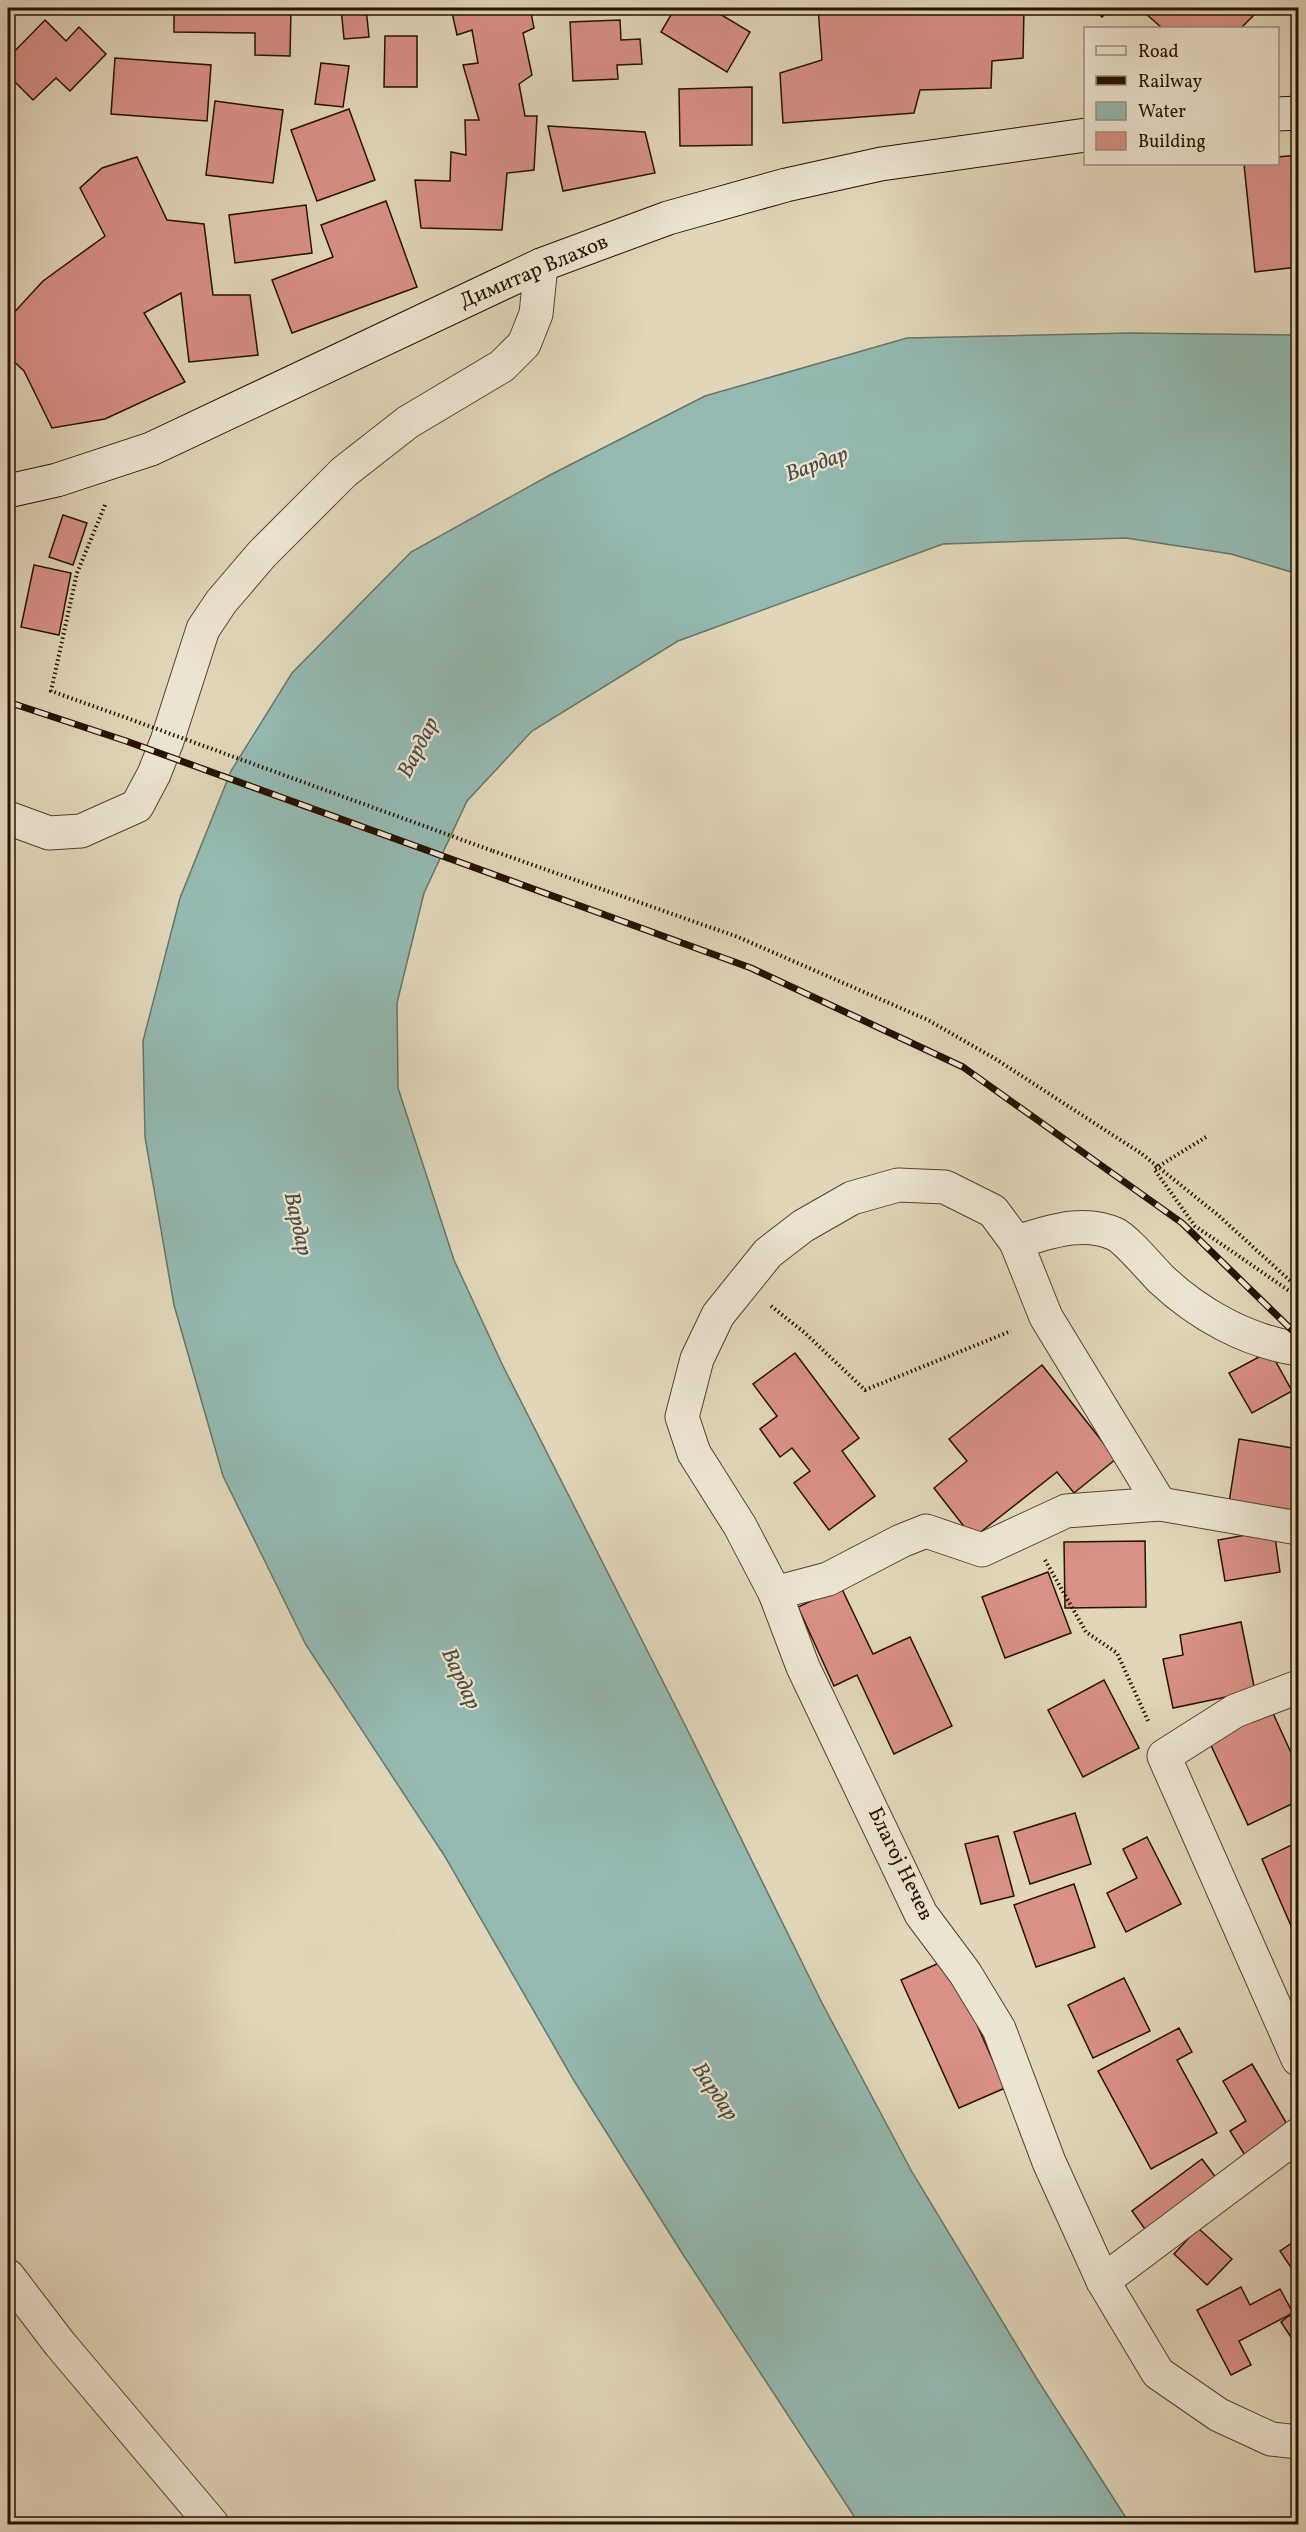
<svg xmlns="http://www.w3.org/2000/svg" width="1306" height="2532" font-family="Vollkorn,serif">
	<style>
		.water { fill: #94b9b1; stroke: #68766a; stroke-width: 1.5 }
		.building { fill: #d99086; stroke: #271100; stroke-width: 1.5 }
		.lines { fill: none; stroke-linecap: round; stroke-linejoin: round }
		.street-casing { stroke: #56422e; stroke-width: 35 }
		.secondary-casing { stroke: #271100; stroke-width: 35 }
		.path { stroke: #271100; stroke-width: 4; stroke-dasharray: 1.5 3; stroke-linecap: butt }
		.street { stroke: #ece4d2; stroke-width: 33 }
		.secondary { stroke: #ece4d2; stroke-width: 33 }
		.rail-casing { stroke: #271100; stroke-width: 7 }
		.rail { stroke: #ece4d2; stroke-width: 4.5; stroke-dasharray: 14; stroke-linecap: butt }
		.path-bridge { stroke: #271100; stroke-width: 4; stroke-dasharray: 1.5 3; stroke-linecap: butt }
		.labels { text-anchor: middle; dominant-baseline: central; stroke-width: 4.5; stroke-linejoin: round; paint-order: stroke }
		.street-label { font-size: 21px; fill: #271100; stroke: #ece4d2 }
		.water-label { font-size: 22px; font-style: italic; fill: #4d4c3e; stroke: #ece4d2 }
	</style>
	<rect width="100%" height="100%" fill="#e1d6b9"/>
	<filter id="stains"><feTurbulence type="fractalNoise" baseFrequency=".00333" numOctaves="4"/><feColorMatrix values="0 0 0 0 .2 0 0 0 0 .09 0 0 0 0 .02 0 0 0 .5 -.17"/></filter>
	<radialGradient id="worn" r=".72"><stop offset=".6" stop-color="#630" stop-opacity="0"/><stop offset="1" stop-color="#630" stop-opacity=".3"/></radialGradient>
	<!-- water -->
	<path class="water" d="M1131 333 1298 335V574L1231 554 1126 538 943 544 678 641 532 731 467 801 424 893 397 1003 398 1088 454 1260 502 1364 689 1733 822 2003 912 2172 1037 2379 1130 2524H859L682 2253 573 2079 444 1855 306 1645 223 1476 174 1305 145 1137 143 1041 180 898 231 771 292 673 411 552 550 475 705 396 907 338Z"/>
	<!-- building -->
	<g class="building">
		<path d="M174 8H291L290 56 255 55V33L174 32Z"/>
		<path d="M341 8H366L369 37 344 39Z"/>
		<path d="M451 8H530L534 28 523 33 532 75 519 84 525 116H537L534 170 507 173 502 230 421 228 415 180 450 181 451 152 466 155 465 120H479L463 65 478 63 472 30 457 35Z"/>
		<path d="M675 8H710L750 32 727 72 661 32Z"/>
		<path d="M818 8H1024L1023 58 992 61 991 88 920 90 914 113 783 123 780 73 822 60Z"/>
		<path d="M1092 8H1111L1102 17Z"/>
		<path d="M1149 8H1261L1241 28H1162L1144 12Z"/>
		<path d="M45 20 66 41 79 27 106 54 70 91 56 78 33 100 8 75V58Z"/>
		<path d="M620 20 621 40 640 39 642 64 617 65 618 79 573 81 570 22Z"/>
		<path d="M385 36H417V87H384Z"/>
		<path d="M115 58 211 65 207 121 111 114Z"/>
		<path d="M321 63 349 66 343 107 315 104Z"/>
		<path d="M752 87V145L680 146 679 89Z"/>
		<path d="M215 101 283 110 273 183 206 175Z"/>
		<path d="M349 109 375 180 317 201 291 130Z"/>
		<path d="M548 126 645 132 655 173 563 191Z"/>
		<path d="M1298 155V267L1255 272 1244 164H1278V157Z"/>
		<path d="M137 157 167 220 204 224 213 295H250L258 355 189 362 181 293 144 313 185 382 105 419 52 428 24 371 8 356V319L43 281 105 236 80 188 102 168Z"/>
		<path d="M386 201 417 287 292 333 272 280 333 257 321 225Z"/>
		<path d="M306 205 312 253 235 263 229 215Z"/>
		<path d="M63 515 87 523 73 565 49 557Z"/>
		<path d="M34 565 71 573 59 635 21 627Z"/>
		<path d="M1270 1351 1292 1391 1252 1413 1229 1373Z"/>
		<path d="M795 1353 859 1438 842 1451 875 1496 829 1530 794 1483 810 1471 792 1448 780 1457 760 1429 777 1416 753 1384Z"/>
		<path d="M1042 1365 1116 1459 1074 1493 1057 1472 973 1538 934 1488 967 1461 949 1439Z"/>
		<path d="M1239 1439 1298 1449V1521L1228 1509Z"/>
		<path d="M1274 1530 1280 1572 1225 1581 1218 1540Z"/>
		<path d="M1145 1541 1146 1607 1065 1608 1064 1542Z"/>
		<path d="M1048 1572 1071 1633 1005 1658 982 1597Z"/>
		<path d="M841 1587 873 1654 910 1637 952 1726 894 1754 857 1675 834 1686 798 1607Z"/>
		<path d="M1241 1622 1255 1691 1173 1708 1163 1659 1183 1655 1180 1635Z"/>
		<path d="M1104 1680 1139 1748 1083 1777 1048 1710Z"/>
		<path d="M1272 1711 1298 1768V1801L1248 1825 1209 1741Z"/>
		<path d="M1075 1813 1091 1864 1030 1884 1014 1832Z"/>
		<path d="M998 1836 1014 1896 981 1904 965 1844Z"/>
		<path d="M1147 1837 1181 1904 1126 1932 1107 1893 1137 1878 1123 1849Z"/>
		<path d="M1298 1842V1942L1262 1859Z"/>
		<path d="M1074 1884 1095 1947 1036 1967 1014 1905Z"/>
		<path d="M948 1959 1005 2088 959 2108 901 1980Z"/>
		<path d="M1124 1978 1150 2031 1093 2058 1068 2005Z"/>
		<path d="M1179 2028 1192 2052 1177 2060 1217 2133 1151 2169 1098 2071Z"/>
		<path d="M1252 2064 1291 2131 1246 2157 1230 2131 1246 2121 1223 2081Z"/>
		<path d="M1202 2159 1223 2187 1152 2239 1132 2211Z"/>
		<path d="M1198 2228 1232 2259 1207 2285 1174 2254Z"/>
		<path d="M1298 2239V2278L1280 2251Z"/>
		<path d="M1241 2287 1250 2305 1280 2289 1293 2313 1239 2341 1251 2365 1231 2375 1197 2310Z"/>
		<path d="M1298 2309V2348L1281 2322Z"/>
	</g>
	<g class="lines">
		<defs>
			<g id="street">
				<path d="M8 818 49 833 81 831 137 806 154 774 167 741 203 629 221 602 262 554 344 472 408 422 502 366 524 344 536 314 541 265"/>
				<path d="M1016 1242 1046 1317 1160 1504"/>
				<path d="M1298 1528 1160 1504 1066 1511 982 1550 926 1531 901 1541 828 1579 775 1593 803 1667 921 1914 965 1973 999 2029 1049 2162 1103 2281 1158 2373 1219 2415 1271 2439 1298 2442"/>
				<path d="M775 1593 740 1526 694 1453 682 1417 697 1359 718 1315 768 1253 803 1226 852 1198 898 1185 945 1187 993 1211 1016 1242C1047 1233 1082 1219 1115 1234 1126 1239 1151 1269 1161 1279 1199 1315 1247 1341 1298 1349"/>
				<path d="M1298 1687 1235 1711 1164 1756 1298 2059"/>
				<path d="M8 2276 60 2344 212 2524"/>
				<path d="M1103 2281 1298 2135"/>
			</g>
			<g id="secondary">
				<path d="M1278 114 1298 113"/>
				<path d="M8 491 57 480 151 449 541 265 668 218 786 185 881 164 1086 135"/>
			</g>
		</defs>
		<!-- street casing -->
		<use href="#street" class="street-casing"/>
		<!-- secondary casing -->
		<use href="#secondary" class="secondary-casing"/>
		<!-- path -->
		<g class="path">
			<path d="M105 505 77 573 51 691 135 721"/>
			<path d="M493 851 738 937 928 1020 994 1058 1142 1154"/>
			<path d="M1206 1137 1154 1169 1195 1226 1288 1290 1298 1294"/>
			<path d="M771 1306 805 1333 865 1390 1011 1331"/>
			<path d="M1045 1560 1086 1632 1117 1653 1149 1723"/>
		</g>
		<!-- street -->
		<use href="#street" class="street"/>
		<!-- secondary -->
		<use href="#secondary" class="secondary"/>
		<defs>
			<path id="rail" d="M8 702 126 741 751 968 963 1067 1182 1223 1298 1336"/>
		</defs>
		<!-- rail casing -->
		<use href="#rail" class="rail-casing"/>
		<!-- rail -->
		<use href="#rail" class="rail"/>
		<!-- path-bridge -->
		<g class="path-bridge">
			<path d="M135 721 493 851"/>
			<path d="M1142 1154 1218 1215 1298 1288"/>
		</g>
	</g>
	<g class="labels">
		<!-- street labels -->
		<g class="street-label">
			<text transform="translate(534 272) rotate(-23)">Димитар Влахов</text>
			<text transform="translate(900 1864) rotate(64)">Благој Нечев</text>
		</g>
		<!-- water labels -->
		<g class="water-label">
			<text transform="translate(817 465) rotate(-20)">Вардар</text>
			<text transform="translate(419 748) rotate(-63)">Вардар</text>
			<text transform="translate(297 1224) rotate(77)">Вардар</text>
			<text transform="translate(460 1679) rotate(65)">Вардар</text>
			<text transform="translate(714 2092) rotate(56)">Вардар</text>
		</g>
	</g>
	<!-- margin -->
	<rect width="1306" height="2532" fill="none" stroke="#e1d6b9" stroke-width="30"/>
	<rect x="9" y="9" width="1288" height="2514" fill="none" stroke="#271100" stroke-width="3"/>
	<rect x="15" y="15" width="1276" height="2502" fill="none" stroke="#271100" stroke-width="1.5"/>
	<!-- legend -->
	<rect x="1084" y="27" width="195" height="138" fill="#ece4d2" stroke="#9d907e" stroke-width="1.5"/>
	<rect x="1096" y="46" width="30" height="9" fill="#ece4d2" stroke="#9d907e" stroke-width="1.5"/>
	<text x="1138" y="57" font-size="18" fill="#271100">Road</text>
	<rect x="1096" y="76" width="30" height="9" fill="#271100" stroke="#9d907e" stroke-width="1.5"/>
	<text x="1138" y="87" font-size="18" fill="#271100">Railway</text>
	<rect x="1096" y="102" width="30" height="18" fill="#94b9b1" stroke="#9d907e" stroke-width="1.5"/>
	<text x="1138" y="117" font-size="18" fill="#271100">Water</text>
	<rect x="1096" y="132" width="30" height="18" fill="#d99086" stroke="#9d907e" stroke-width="1.5"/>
	<text x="1138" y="147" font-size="18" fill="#271100">Building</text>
	<rect width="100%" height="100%" filter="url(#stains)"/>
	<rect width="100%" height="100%" fill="url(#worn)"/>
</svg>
